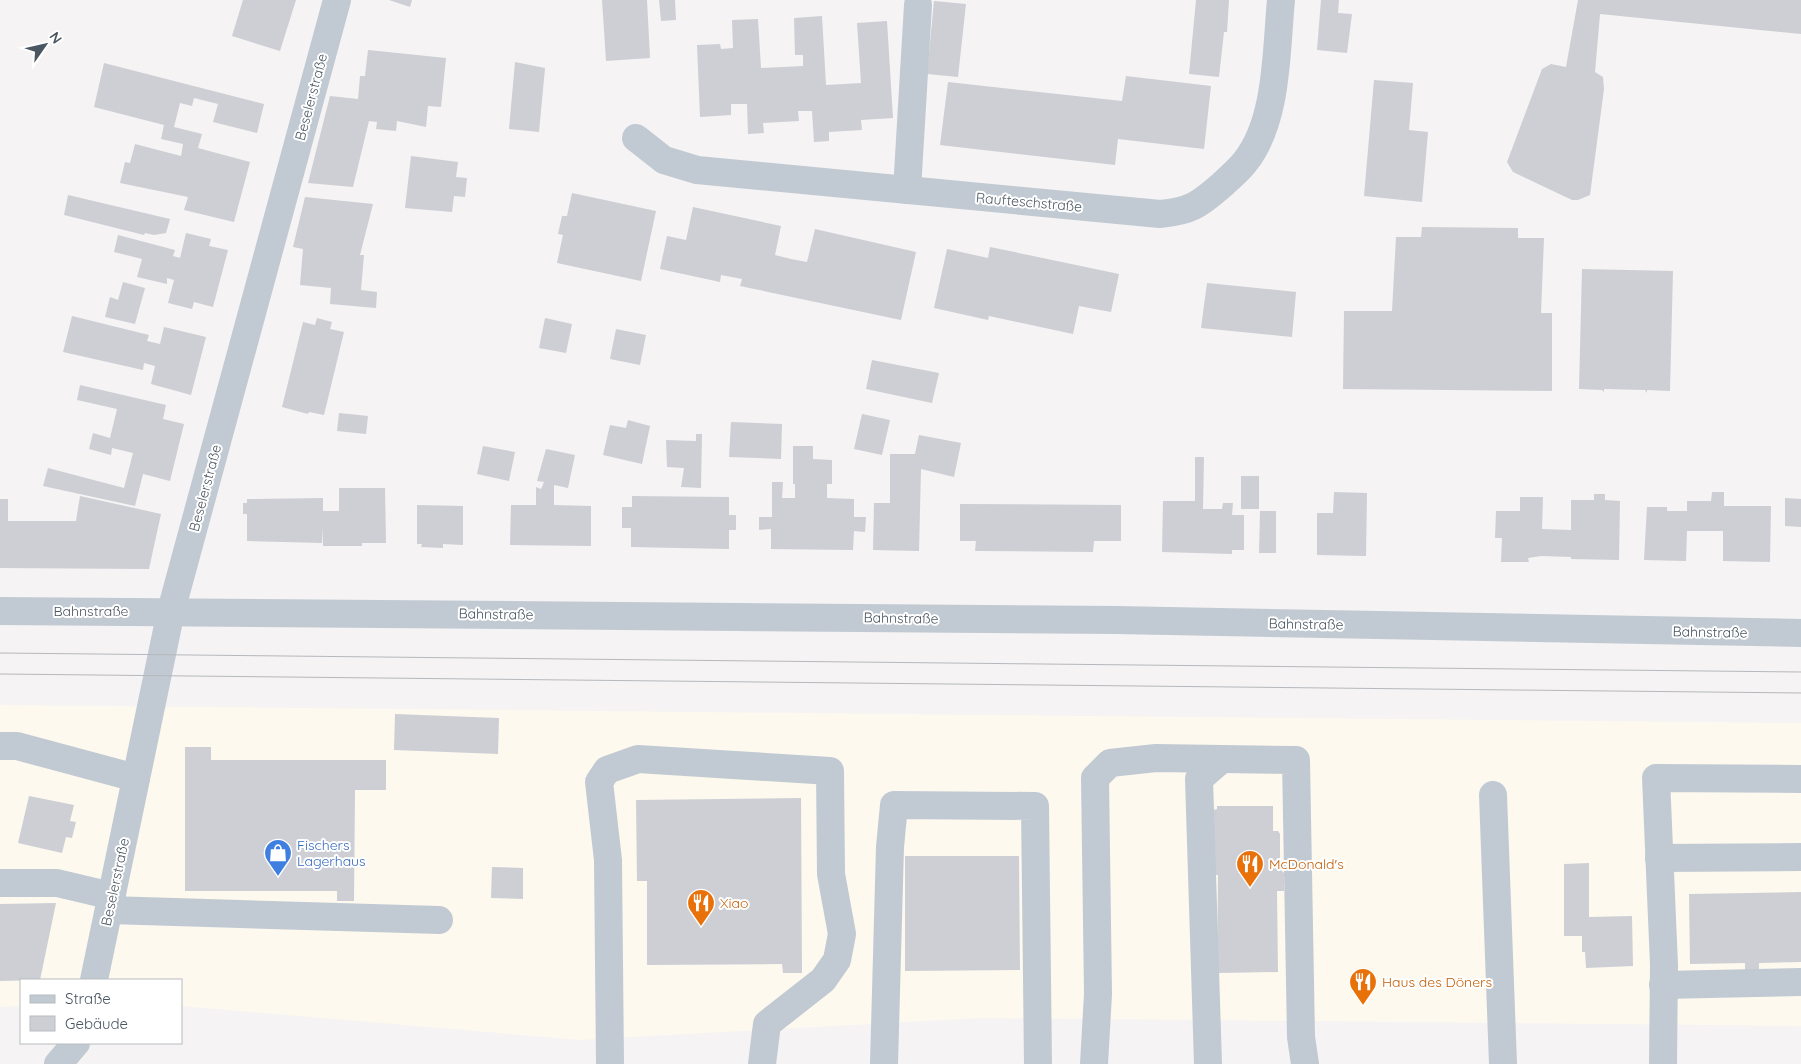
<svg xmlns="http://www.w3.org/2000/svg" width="1801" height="1064" font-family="Quicksand,sans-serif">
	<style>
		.commercial { fill: #fdf9ef }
		.building { fill: #cdcfd5 }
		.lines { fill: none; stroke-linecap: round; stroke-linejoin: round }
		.minor { stroke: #c1cad2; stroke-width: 28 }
		.tram { stroke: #b5b8bd; stroke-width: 1 }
		.labels { text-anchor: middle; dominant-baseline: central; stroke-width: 4; stroke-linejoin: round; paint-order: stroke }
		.street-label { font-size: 14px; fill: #4a5661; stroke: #fff }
		.shop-label { font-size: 14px; fill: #366cbe; stroke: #fff; text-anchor: start }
		.food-label { font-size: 14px; fill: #c56008; stroke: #fff; text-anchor: start }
	</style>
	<rect width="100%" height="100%" fill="#f5f3f3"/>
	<!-- commercial -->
	<path class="commercial" d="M0 705 1801 723V1026L979 1018 579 1040 181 1006V980H21V1006L0 1007Z"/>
	<!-- building -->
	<g class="building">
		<path d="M243 0H296L280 51 232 36Z"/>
		<path d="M389 0H412L410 7Z"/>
		<path d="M602 0H647L650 58 606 61Z"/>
		<path d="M659 0H675L676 20 661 21Z"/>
		<path d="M1196 0H1229L1227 32H1224L1219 77 1189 74Z"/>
		<path d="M1321 0H1339L1338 13 1352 14 1347 53 1317 50Z"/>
		<path d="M1578 0H1801V34L1600 14 1595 72 1603 77 1604 89 1590 195 1578 200H1572L1513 172 1507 162 1542 69 1551 64 1566 67Z"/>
		<path d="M934 1 966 4 958 77 927 74Z"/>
		<path d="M822 16 826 85 861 83 857 23 887 21 893 118 861 120 862 130 829 132V141L814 142 812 111H798L799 121 763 123 764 133 748 134 747 104H731V115L700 117 697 45 720 44 721 49 733 48 732 20 758 19 761 68 803 66V55H795L794 18Z"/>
		<path d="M368 50 446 58 441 107 428 106 426 127 397 121 396 131 376 129 377 122 369 121 353 187 308 183 330 96 358 99 360 76H365Z"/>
		<path d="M515 62 545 68 539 132 509 129Z"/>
		<path d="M104 63 264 104 257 133 213 122 218 104 194 98 192 106 180 103 174 127 202 134 198 148 250 162 234 222 184 210 188 197 120 183 125 162 130 163 135 144 181 156 183 144 161 139 164 125 94 107Z"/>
		<path d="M1126 76 1211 86 1204 149 1118 139 1115 165 940 145 948 82 1122 101Z"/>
		<path d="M1374 80 1413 83 1409 130 1428 132 1422 202 1364 196Z"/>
		<path d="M411 156 458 162 456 177 467 178 465 197 454 196 452 212 405 208Z"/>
		<path d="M572 193 656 211 641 281 557 263 563 235 558 234 562 216H567Z"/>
		<path d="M68 195 170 219 166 233 154 235 145 233 144 235 64 215Z"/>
		<path d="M305 197 373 204 360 255H364L361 290 377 292 376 308 330 304 331 288 300 285 303 249 293 247Z"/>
		<path d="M693 207 781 226 775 255 791 259 807 262 815 229 916 252 901 320 740 286 742 279 721 275 720 282 660 269 667 236 686 240Z"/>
		<path d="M1422 227 1518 228V238H1544L1541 313H1552V391L1343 389 1344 311H1392L1396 237H1421Z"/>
		<path d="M186 233 211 239 209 246 228 250 213 307 194 302 192 309 168 303 174 280 167 278V284L137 277 142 259 114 252 118 235 175 250 173 256 180 258Z"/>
		<path d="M990 247 1119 274 1111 312 1079 306 1073 334 989 316 988 320 934 308 947 249 988 258Z"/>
		<path d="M1582 269 1673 271 1670 391 1647 390V393L1645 390 1604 389V392L1602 390 1579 389Z"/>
		<path d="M123 282 145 288 135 324 105 317 110 297 118 300Z"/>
		<path d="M1207 283 1296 292 1292 337 1201 328Z"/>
		<path d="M72 316 149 335 147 341 160 344 164 327 206 337 191 395 151 384 155 366 144 363 143 370 63 352Z"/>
		<path d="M317 318 332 322 330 329 344 332 324 415 309 412 308 414 282 407 303 322 315 325Z"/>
		<path d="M545 318 572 324 566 353 539 348Z"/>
		<path d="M616 329 646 335 640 365 610 359Z"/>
		<path d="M872 360 939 373 932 403 866 389Z"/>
		<path d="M80 385 166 405 163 419 184 424 170 481 143 474 135 506 43 486 48 468 124 488 133 453 112 448 111 455 89 449 93 433 110 438 117 409 77 400Z"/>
		<path d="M339 413 368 416 366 434 337 431Z"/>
		<path d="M862 414 890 420 882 455 854 449Z"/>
		<path d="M628 420 650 426 642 464 603 455 610 425 626 428Z"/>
		<path d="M731 422 782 424 781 459 729 457Z"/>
		<path d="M696 434H702L701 488 681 487 684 468 667 467 666 440 696 441Z"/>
		<path d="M919 435 961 443 954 477 921 469 919 551 873 550 874 503H890V454H915Z"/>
		<path d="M483 446 515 452 509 481 477 474Z"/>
		<path d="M793 446H813V459L832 460V484H827V498L854 499V517H866L865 532 854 531 853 550 771 549V529L759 530V517H772V482H783L782 498H795V484H793Z"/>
		<path d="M546 449 575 455 568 488 554 485V505L591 506V546L510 545 511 505H536V487L541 489 544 482 537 481Z"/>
		<path d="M1195 457H1204L1203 509H1222L1223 503H1233L1232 515H1244V550H1232V554L1162 552 1163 501H1195Z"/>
		<rect x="1241" y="476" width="18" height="33"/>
		<path d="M339 488H385L386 543H362V546H323V528L322 543 247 541V514H243V503H247V499L323 498V517V511H339Z"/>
		<path d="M1334 492 1367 493 1366 556 1317 555V513H1333Z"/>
		<path d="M1712 492H1724V506H1771L1770 562 1723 561V531H1687L1686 561 1644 560 1647 507H1667V511H1687V501H1711Z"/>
		<path d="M1594 494H1605V500L1620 501 1619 560 1571 559V557L1541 556 1528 558 1529 562H1501L1502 538H1495L1496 511H1520V497H1543L1542 529 1571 530V500H1594Z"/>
		<path d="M80 496 161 514 149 569 0 568V499H8V521H76Z"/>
		<path d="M632 496 729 497V515H736V530H729V549L631 547V528H622V507H632Z"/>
		<path d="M1785 498 1801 499V527L1785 526Z"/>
		<path d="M960 504 1121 505V541H1094L1093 552 975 551 976 541H960Z"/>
		<path d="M417 505 463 506V545L443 544V548L421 547 422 544H417Z"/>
		<path d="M1260 511H1276V553H1259Z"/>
		<path d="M395 714 499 718 498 754 394 750Z"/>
		<path d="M185 747H211V760H386V790H355L354 901H337V891H185Z"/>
		<path d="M29 796 74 805 70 821 76 822 72 838 66 837 62 853 18 843Z"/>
		<path d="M801 798 802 973H783L782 964 647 965V881H637L636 800Z"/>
		<path d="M1217 806H1273V831H1278L1280 834V869L1284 873V891H1277L1278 972 1217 973 1218 875H1213V810L1217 809Z"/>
		<path d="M905 856H1019L1020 970 905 971Z"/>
		<path d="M1589 863V917L1632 916 1633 966 1586 968 1585 952H1582V936H1564V864Z"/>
		<path d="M492 867 523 868V899L491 898Z"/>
		<path d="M1801 892V962L1759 963V974H1745V963L1690 964 1689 894Z"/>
		<path d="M56 903 40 980 0 981V904Z"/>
	</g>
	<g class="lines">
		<!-- minor -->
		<g class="minor">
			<path d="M636 138 664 160 697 170 1160 214C1191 211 1199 205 1223 184 1230 177 1239 170 1245 162 1278 121 1276 51 1281 0"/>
			<path d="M907 190 918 5"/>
			<path d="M0 611 1116 620 1801 633"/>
			<path d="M0 746H17L136 778"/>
			<path d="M1493 795 1503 1064"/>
			<path d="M1659 858 1801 857"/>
			<path d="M0 883H57L112 896"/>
			<path d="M109 910 439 920"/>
			<path d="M94 980 171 611 337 0"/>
			<path d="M1663 985 1801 982"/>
			<path d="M58 1064 76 1043"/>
			<path d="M610 1064 608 860 599 782 607 770 638 759 830 771 831 874 842 934 837 960 823 980 767 1024 762 1064"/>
			<path d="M884 1064 890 847 894 805 1035 806 1038 1064"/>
			<path d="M1094 1064 1098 994 1095 778 1110 763 1156 758 1296 760 1301 1037 1305 1064"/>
			<path d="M1208 1064 1199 779 1222 759"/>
			<path d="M1663 1064 1664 965 1656 778 1801 779"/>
		</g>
		<!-- tram -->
		<g class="tram">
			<path d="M0 653 1801 672"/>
			<path d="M0 674 1801 693"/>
		</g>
	</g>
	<!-- icons -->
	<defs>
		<symbol id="shop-pin" viewBox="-11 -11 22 30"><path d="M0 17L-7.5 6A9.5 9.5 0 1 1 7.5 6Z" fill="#3f7fe0" stroke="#fff"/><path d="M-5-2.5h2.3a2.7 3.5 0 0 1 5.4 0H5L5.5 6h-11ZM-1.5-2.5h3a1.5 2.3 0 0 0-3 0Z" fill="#fff"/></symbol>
		<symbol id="restaurant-pin" viewBox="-11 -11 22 30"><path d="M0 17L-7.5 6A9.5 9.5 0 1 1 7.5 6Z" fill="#e8710a" stroke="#fff"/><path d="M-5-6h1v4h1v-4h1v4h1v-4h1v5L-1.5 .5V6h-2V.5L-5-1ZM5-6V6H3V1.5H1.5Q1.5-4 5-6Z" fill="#fff"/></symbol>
	</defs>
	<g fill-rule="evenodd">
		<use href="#shop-pin" x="262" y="837" width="32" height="43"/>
		<use href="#restaurant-pin" x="1234" y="848" width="32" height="43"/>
		<use href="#restaurant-pin" x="685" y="887" width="32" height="43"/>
		<use href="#restaurant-pin" x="1347" y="966" width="32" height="43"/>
	</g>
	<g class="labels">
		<!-- street labels -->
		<g class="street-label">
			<text transform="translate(311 97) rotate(-75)">Beselerstraße</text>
			<text transform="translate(1029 202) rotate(5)">Raufteschstraße</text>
			<text transform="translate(205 488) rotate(-75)">Beselerstraße</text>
			<text x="91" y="611">Bahnstraße</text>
			<text transform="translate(496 614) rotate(1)">Bahnstraße</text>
			<text transform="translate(901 618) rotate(1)">Bahnstraße</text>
			<text transform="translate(1306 624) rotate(1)">Bahnstraße</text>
			<text transform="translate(1710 632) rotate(1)">Bahnstraße</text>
			<text transform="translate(115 882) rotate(-78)">Beselerstraße</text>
		</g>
		<!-- shop labels -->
		<g class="shop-label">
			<text x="297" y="845">Fischers<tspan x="297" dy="16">Lagerhaus</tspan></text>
		</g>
		<!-- food labels -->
		<g class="food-label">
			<text x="1269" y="864">McDonald's</text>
			<text x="720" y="903">Xiao</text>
			<text x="1382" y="982">Haus des Döners</text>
		</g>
	</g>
	<!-- legend -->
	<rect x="20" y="979" width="162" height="65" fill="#ffffff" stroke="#b7bbc0"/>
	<rect x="30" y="995" width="25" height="8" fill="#c1cad2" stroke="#b7bbc0"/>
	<text x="65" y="1004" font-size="15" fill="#4a5661">Straße</text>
	<rect x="30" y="1016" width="25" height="15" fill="#cdcfd5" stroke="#b7bbc0"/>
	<text x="65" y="1029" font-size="15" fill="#4a5661">Gebäude</text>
	<!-- north arrow -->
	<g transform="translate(45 45) rotate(56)" stroke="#ffffff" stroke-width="4" paint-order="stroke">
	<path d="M0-4L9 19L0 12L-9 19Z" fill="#4a5661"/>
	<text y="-8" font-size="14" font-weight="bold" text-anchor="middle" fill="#4a5661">N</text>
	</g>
</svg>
